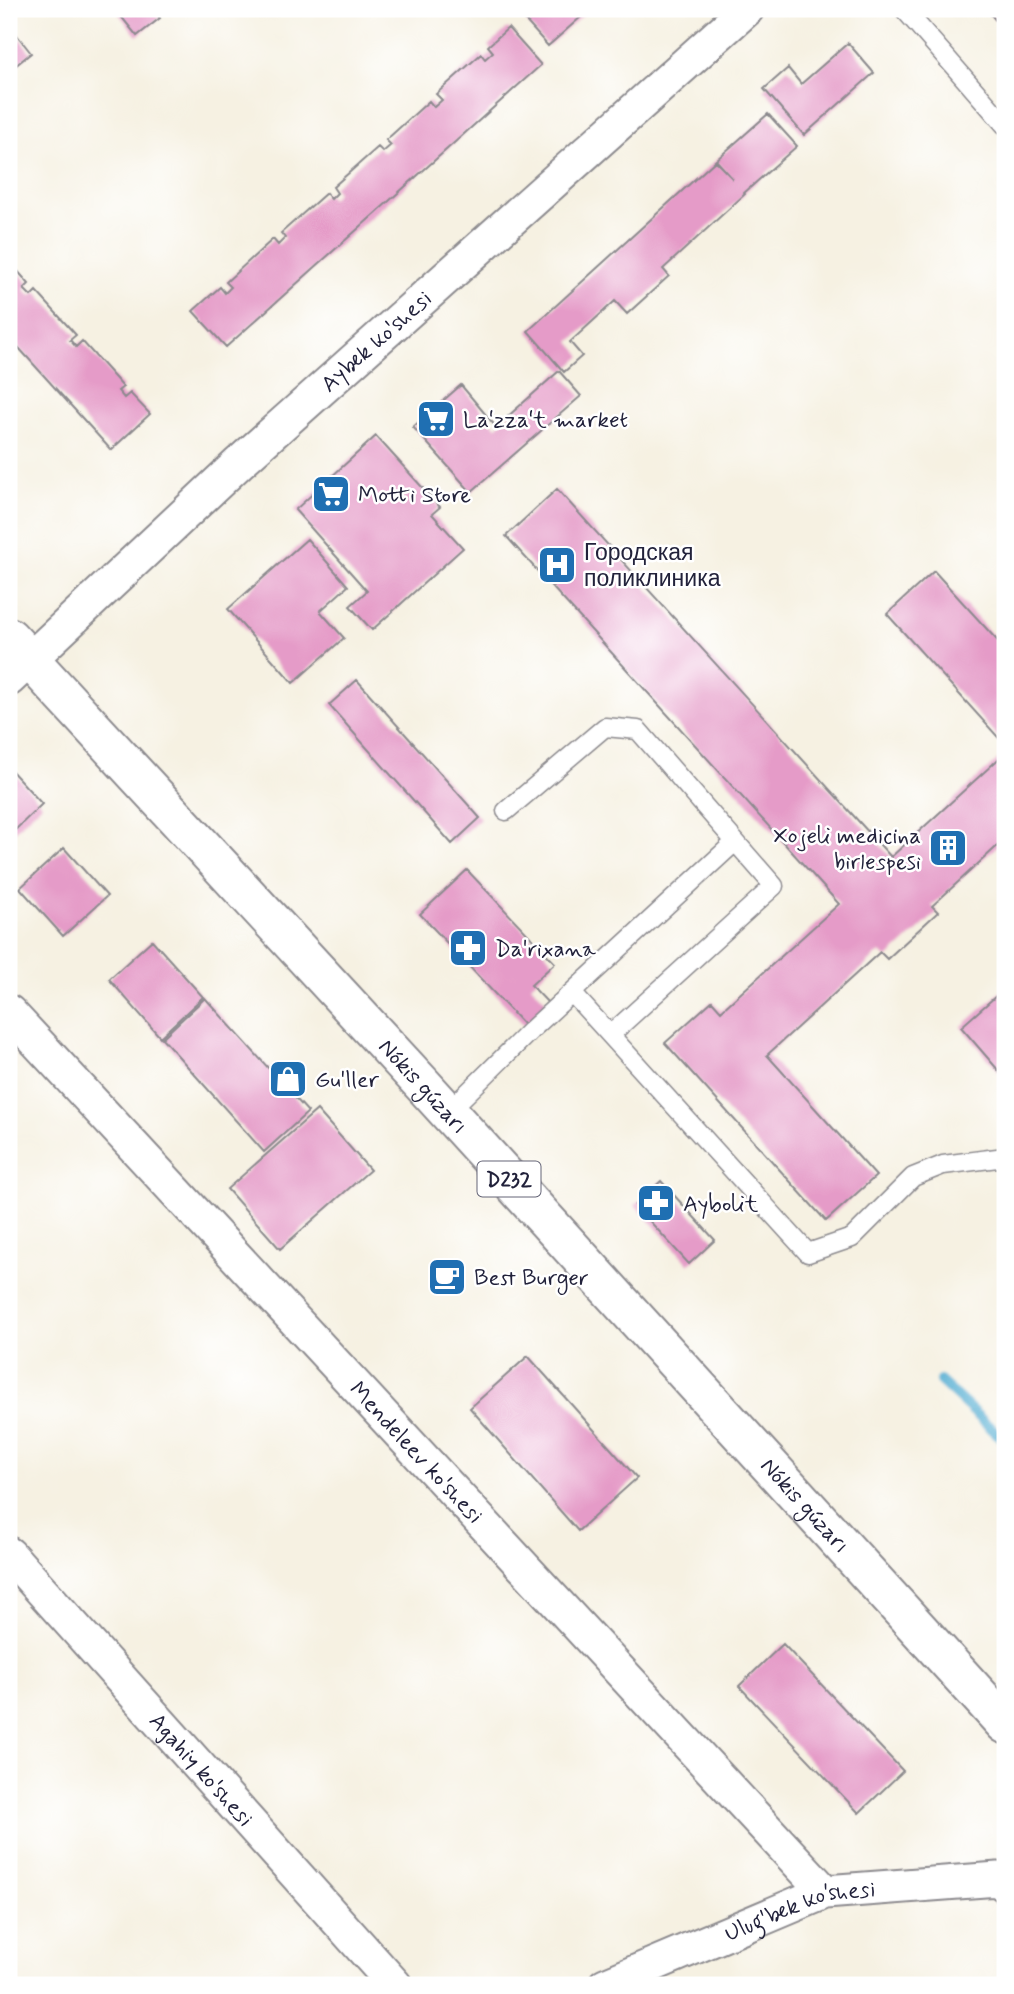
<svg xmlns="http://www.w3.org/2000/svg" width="1014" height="1994" font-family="Mynerve,sans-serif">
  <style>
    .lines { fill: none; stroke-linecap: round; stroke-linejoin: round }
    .stream { stroke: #55aed2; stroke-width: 10 }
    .building { fill: #e59bc8 }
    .service-casing { stroke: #8c8a8e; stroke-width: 21 }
    .minor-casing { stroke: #8c8a8e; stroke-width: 37 }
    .primary-casing { stroke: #8c8a8e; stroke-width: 42 }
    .service { stroke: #fff; stroke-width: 18 }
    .minor { stroke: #fff; stroke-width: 33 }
    .primary { stroke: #fff; stroke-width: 38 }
    .labels { text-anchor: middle; stroke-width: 5; stroke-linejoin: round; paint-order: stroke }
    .shield { fill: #fff; stroke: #646476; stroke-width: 2 }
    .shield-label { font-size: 21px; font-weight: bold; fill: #22223b }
    .street-label { font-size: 23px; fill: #22223b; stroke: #fff }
    .poi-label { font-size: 23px; fill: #22223b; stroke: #fff; text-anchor: start }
  </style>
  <rect width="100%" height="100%" fill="#fff"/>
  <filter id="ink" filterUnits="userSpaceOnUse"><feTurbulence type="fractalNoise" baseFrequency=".0143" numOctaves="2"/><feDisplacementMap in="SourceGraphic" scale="14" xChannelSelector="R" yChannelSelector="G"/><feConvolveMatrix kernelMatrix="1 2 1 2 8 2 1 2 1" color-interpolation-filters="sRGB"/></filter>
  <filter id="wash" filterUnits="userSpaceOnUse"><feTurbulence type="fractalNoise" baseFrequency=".00686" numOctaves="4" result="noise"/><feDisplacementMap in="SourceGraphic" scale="28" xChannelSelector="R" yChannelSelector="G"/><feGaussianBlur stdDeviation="1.57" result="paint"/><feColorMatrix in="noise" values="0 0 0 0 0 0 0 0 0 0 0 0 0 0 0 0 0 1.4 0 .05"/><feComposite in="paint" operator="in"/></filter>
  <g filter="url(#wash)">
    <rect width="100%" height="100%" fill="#f6f1e2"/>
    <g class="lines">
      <!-- stream -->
      <path class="stream" d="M940,1381L1005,1441"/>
    </g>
    <g id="blocks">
      <!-- building -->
      <path class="building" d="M115,9H158L155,12L160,18L137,36Z
        M515,9H590L548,46Z
        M986,9H1005V31Z
        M508,28L541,65L226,347L193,311L220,287L225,293L231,287L226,282L273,239L278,245L285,238L281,233L326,193L331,199L337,193L333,187L378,147L383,152L391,145L386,140L429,101L434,107L442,100L436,94L481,54L485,59L493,52L488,46Z
        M13,30L31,53L9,71V34Z
        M848,43L874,73L804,135L764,89L788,68L801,84Z
        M768,114L797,146L744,193L745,194L663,269L669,276L627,314L615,301L570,342L582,356L564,372L528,331L715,161L733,179L716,160Z
        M9,261L29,284L24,289L31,296L36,291L76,335L70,340L76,347L82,341L123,387L118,391L124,398L130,393L150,414L111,450L9,337Z
        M559,371L581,396L471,492L413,427L461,385L496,427Z
        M376,436L440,507L432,514L463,548L372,630L350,606L367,591L295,510Z
        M557,489L891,857L1005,753V839L932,906L938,912L887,959L880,952L767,1055L876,1176L826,1221L665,1043L712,1001L721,1011L839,904L506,536Z
        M307,539L348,586L320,611L344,638L293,683L228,609Z
        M934,571L1005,649V745L887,614Z
        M357,680L480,818L452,844L329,705Z
        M9,768L42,804L9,836Z
        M64,848L107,896L63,936L20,888Z
        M467,870L555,963L531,985L549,1004L525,1026L420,914Z
        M152,940L203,997L160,1037L109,979Z
        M1005,988V1078L961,1027Z
        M205,998L308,1112L264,1152L162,1038Z
        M317,1110L370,1170L280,1249L227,1189Z
        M661,1181L715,1240L689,1264L635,1205Z
        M528,1356L637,1478L578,1531L470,1408Z
        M783,1644L903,1771L859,1813L739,1686Z"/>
    </g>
  </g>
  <g filter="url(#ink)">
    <use href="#blocks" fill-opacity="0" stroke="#8c8a8e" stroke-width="2"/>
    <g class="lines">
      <defs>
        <path id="service" d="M904,9L1005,125
          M506,811L605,727L638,730L774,886L610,1035
          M572,993L808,1253L852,1238L913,1177L943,1165L1005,1157
          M448,1112L530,1031L735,842"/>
        <g id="minor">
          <path id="s1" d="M9,679L239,463L747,9"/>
          <path id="s2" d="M9,1012L825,1892"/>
          <path id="s3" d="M9,1554L395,1985"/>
          <path id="s4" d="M605,1985L825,1892L998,1879L1005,1885"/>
        </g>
        <g id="primary">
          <path id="s5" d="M9,637L424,1086L1005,1724"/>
        </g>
      </defs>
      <!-- service casing -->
      <use href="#service" class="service-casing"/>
      <!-- minor casing -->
      <use href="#minor" class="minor-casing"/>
      <!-- primary casing -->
      <use href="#primary" class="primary-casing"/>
      <!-- service -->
      <use href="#service" class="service"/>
      <!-- minor -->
      <use href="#minor" class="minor"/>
      <!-- primary -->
      <use href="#primary" class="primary"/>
    </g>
  </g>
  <!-- icons -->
  <defs>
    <symbol id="supermarket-square" viewBox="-11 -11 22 22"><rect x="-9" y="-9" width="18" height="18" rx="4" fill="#1f6fb2" stroke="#fff"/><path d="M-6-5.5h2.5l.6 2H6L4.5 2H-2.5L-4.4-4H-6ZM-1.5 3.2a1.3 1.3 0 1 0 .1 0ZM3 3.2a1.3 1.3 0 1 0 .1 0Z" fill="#fff"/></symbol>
    <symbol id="hospital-square" viewBox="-11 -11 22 22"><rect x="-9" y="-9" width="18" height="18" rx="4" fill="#1f6fb2" stroke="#fff"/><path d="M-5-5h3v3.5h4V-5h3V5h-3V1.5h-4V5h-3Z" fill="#fff"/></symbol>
    <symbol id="building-square" viewBox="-11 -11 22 22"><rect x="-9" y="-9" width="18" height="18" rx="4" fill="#1f6fb2" stroke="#fff"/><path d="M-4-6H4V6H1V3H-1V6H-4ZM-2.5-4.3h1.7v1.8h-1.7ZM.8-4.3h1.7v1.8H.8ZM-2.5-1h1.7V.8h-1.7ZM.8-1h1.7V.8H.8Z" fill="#fff"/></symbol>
    <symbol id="pharmacy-square" viewBox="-11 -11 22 22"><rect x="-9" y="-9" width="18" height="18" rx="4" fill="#1f6fb2" stroke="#fff"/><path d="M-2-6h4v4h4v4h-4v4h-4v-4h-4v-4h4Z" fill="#fff"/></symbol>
    <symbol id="shop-square" viewBox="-11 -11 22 22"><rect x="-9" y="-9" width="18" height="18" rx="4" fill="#1f6fb2" stroke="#fff"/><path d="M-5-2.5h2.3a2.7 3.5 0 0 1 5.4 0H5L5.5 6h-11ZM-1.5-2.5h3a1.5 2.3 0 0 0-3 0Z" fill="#fff"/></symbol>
    <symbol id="cafe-square" viewBox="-11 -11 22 22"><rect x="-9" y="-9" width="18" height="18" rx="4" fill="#1f6fb2" stroke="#fff"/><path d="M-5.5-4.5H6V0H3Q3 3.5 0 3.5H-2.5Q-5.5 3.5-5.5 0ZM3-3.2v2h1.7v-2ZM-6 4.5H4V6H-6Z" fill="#fff"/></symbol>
  </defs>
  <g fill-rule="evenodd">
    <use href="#supermarket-square" x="414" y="397" width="44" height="44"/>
    <use href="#supermarket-square" x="309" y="472" width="44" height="44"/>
    <use href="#hospital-square" x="535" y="543" width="44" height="44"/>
    <use href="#building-square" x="926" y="826" width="44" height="44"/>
    <use href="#pharmacy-square" x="446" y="926" width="44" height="44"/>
    <use href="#shop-square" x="266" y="1057" width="44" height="44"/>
    <use href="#pharmacy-square" x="634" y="1181" width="44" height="44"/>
    <use href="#cafe-square" x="425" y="1255" width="44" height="44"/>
  </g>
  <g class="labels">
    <!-- shield labels -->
    <rect class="shield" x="477.5" y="1161.5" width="63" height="35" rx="5"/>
    <g class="shield-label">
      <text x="509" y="1186">D232</text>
    </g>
    <!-- street labels -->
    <g class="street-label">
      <text dy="8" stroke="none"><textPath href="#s1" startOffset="499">Aybek ko'shesi</textPath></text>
      <text dy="8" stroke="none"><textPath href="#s5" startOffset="611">Nókis gúzarı</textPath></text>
      <text dy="8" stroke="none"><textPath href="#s2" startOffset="600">Mendeleev ko'shesi</textPath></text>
      <text dy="8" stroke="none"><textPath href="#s5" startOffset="1178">Nókis gúzarı</textPath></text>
      <text dy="8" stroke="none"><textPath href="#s3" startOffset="289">Agahiy ko'shesi</textPath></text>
      <text dy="8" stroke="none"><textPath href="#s4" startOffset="210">Ulug'bek ko'shesi</textPath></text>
    </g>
    <!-- poi labels -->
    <g class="poi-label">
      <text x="463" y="427">Laʻzzaʻt market</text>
      <text x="358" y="502">Motti Store</text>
      <text x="584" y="560">Городская<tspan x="584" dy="26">поликлиника</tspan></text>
      <text x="921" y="843" text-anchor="end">Xojeli medicina<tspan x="921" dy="26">birlespesi</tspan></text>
      <text x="495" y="956">Da'rixana</text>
      <text x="315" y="1087">Gu'ller</text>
      <text x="683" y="1211">Aybolit</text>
      <text x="474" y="1285">Best Burger</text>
    </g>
  </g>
  <!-- margin -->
  <rect width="1014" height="1994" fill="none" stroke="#fff" stroke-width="35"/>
</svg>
